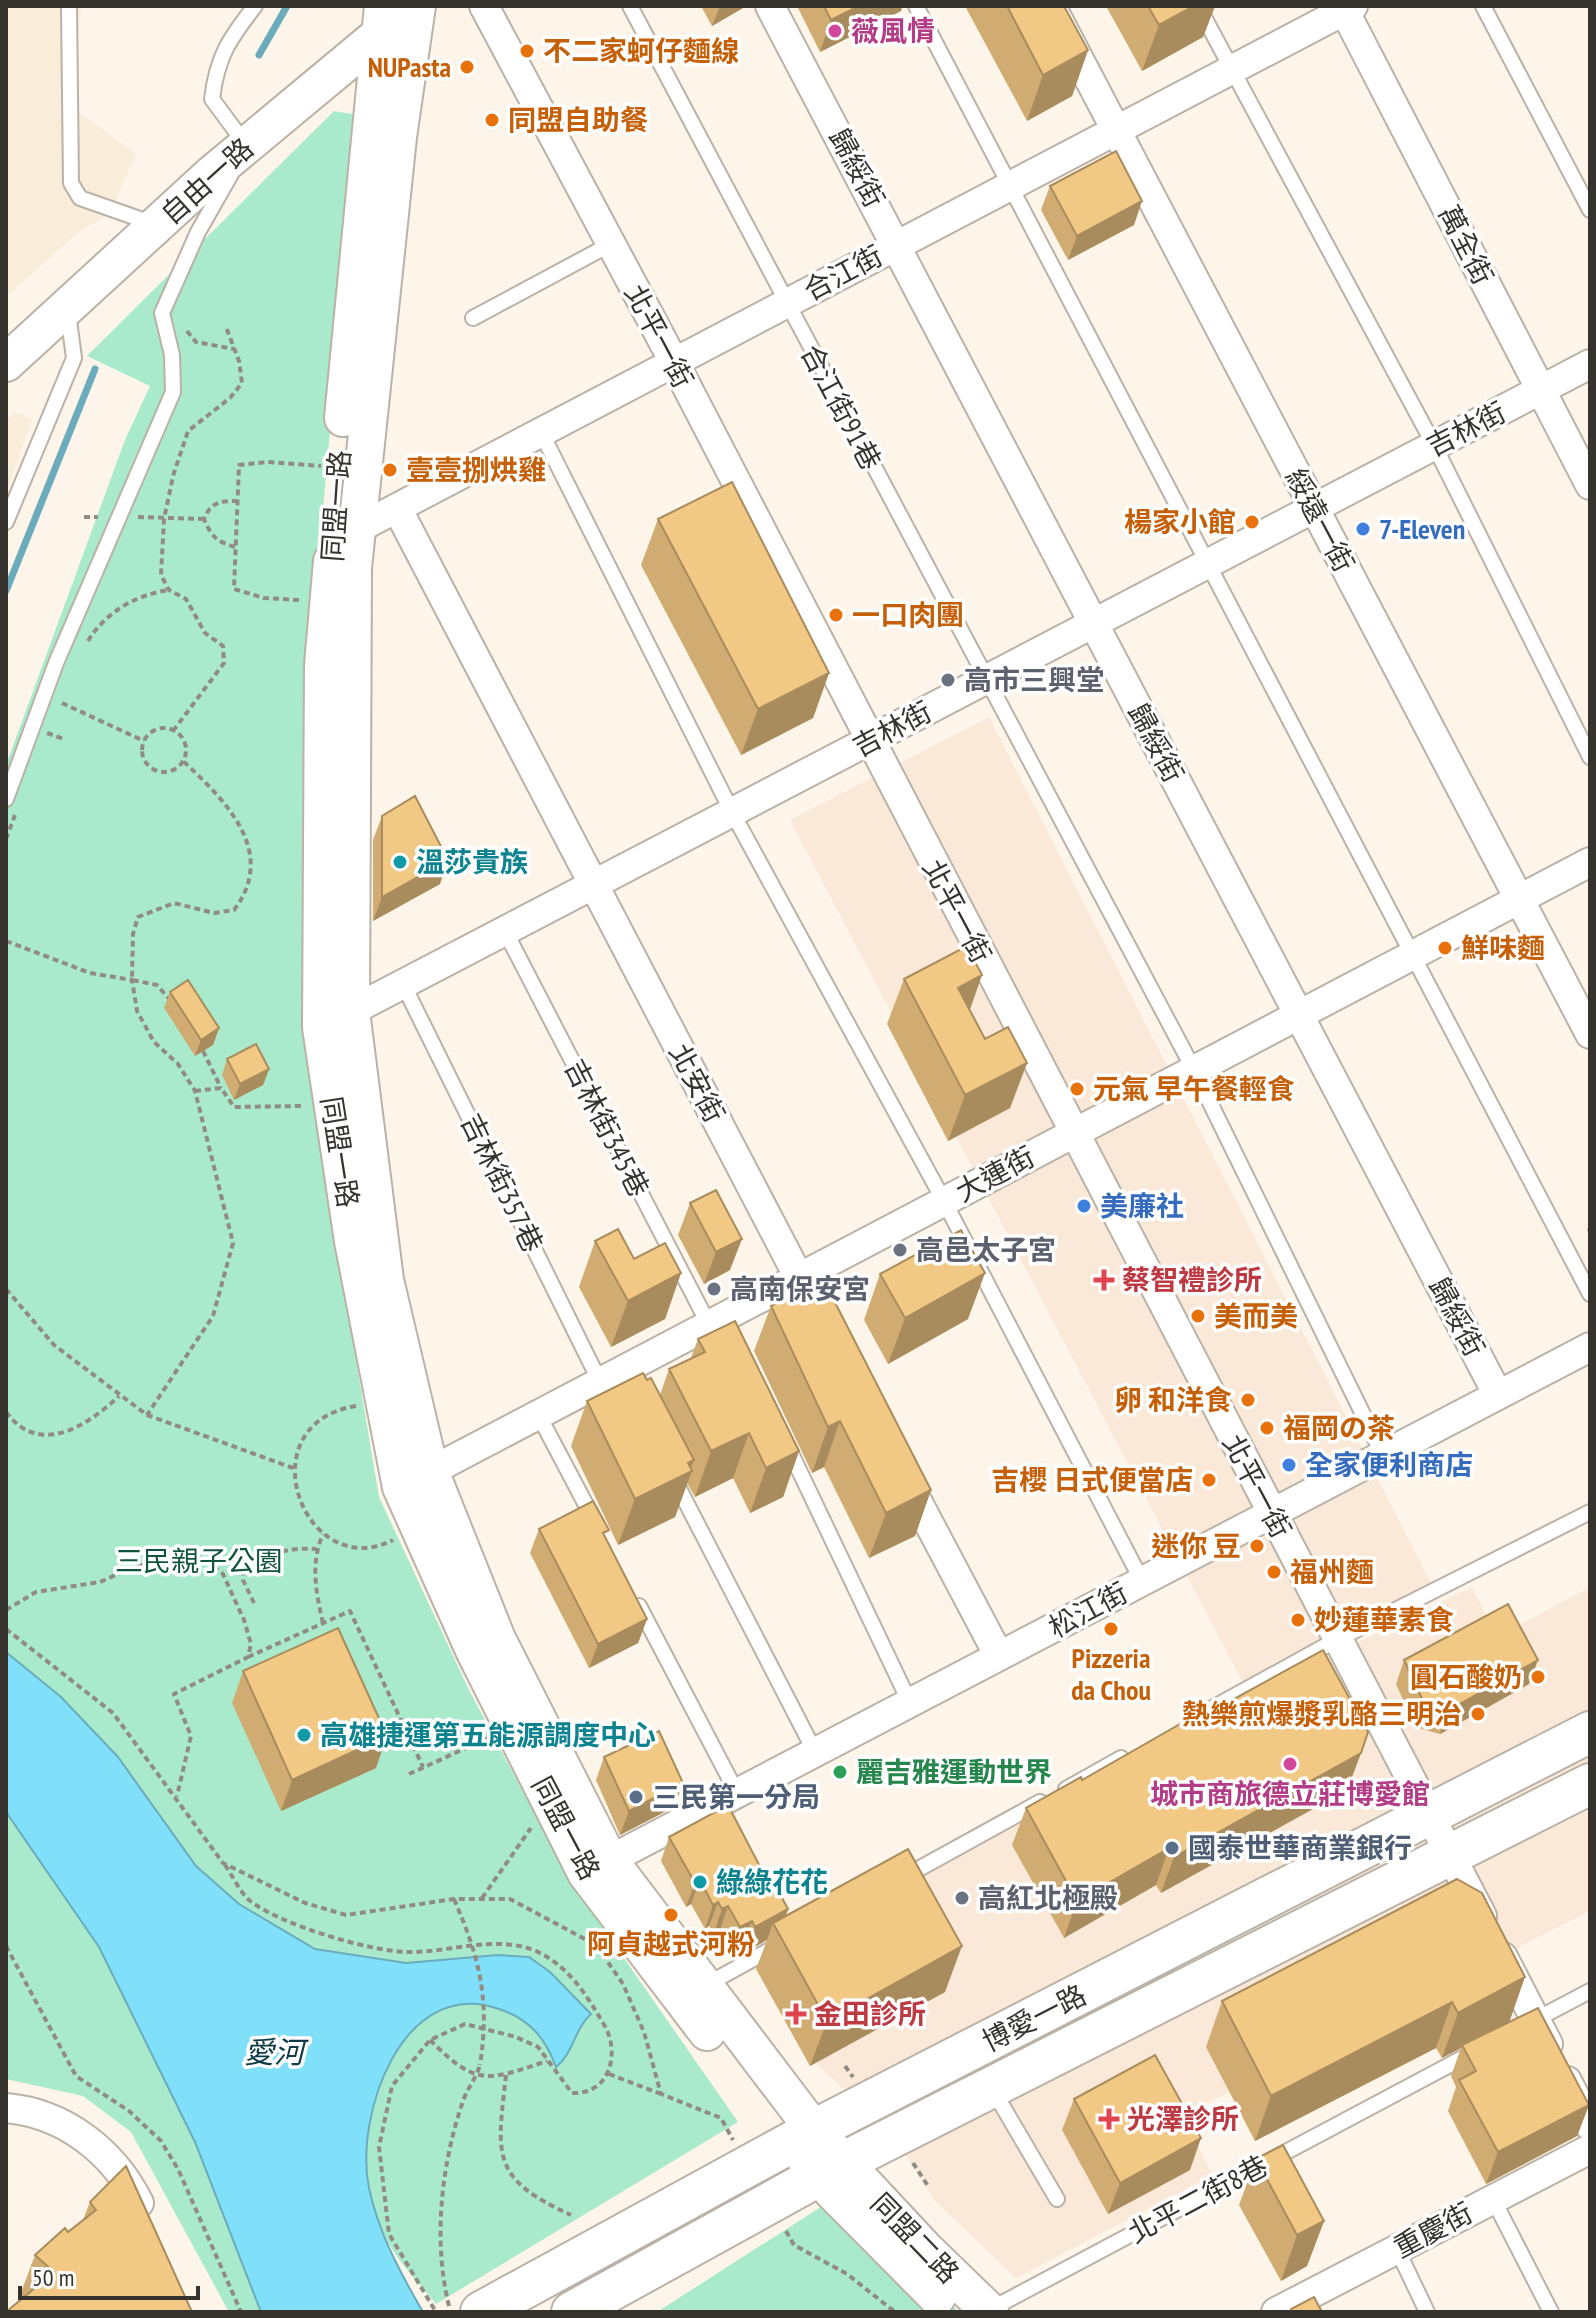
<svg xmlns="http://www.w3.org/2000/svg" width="1596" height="2318" font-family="'PT Sans Narrow','Noto Sans TC','Noto Sans JP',sans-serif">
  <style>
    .commercial { fill: #fae9d8 }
    .built { fill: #f9ecd9 }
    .green { fill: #a9eacc }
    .water { fill: #80dff9; stroke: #6aabbc; stroke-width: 2 }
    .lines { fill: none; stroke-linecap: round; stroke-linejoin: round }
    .stream { stroke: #6aabbc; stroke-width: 7 }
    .service-casing { stroke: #bab2a7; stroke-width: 18 }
    .minor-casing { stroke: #bab2a7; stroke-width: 32 }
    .tertiary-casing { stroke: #bab2a7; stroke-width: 40 }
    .secondary-casing { stroke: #bab2a7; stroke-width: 44 }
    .path { stroke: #918c83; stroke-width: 4; stroke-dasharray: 6 4; stroke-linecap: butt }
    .service { stroke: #fff; stroke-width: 14 }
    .minor { stroke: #fff; stroke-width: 28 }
    .tertiary { stroke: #fff; stroke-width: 36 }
    .secondary { stroke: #fff; stroke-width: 40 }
    .path-bridge { stroke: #918c83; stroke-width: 4; stroke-dasharray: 6 4; stroke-linecap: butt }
    .wall { fill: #d0ac72 }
    .shaded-wall { fill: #a98c5d }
    .building { fill: #f2c885; stroke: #a98c5d; stroke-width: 2 }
    .hotel-dot { fill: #d1479c; stroke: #fff; stroke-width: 3 }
    .food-dot { fill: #e8710a; stroke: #fff; stroke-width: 3 }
    .shop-dot { fill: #3f7fe0; stroke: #fff; stroke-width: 3 }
    .worship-dot { fill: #6b7280; stroke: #fff; stroke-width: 3 }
    .culture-dot { fill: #0f9aa8; stroke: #fff; stroke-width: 3 }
    .health-dot { fill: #e0444e; stroke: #fff; stroke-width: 3 }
    .leisure-dot { fill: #2e9e5b; stroke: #fff; stroke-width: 3 }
    .service-dot { fill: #5c6f8a; stroke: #fff; stroke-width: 3 }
    .labels { text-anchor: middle; stroke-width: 7; stroke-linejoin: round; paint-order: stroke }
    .hotel-label { font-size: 28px; font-weight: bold; fill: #b23c85; stroke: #fff; text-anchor: start }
    .food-label { font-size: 28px; font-weight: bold; fill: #c56008; stroke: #fff; text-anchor: start }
    .street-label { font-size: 28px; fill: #36332e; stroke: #fff }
    .shop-label { font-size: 28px; font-weight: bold; fill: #366cbe; stroke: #fff; text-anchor: start }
    .worship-label { font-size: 28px; font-weight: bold; fill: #5b616d; stroke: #fff; text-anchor: start }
    .culture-label { font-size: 28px; font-weight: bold; fill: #0d838f; stroke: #fff; text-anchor: start }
    .health-label { font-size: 28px; font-weight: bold; fill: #be3a42; stroke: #fff; text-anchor: start }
    .park-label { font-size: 28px; fill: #10543c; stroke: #fff }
    .leisure-label { font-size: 28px; font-weight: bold; fill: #27864d; stroke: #fff; text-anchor: start }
    .service-label { font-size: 28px; font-weight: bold; fill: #4e5e75; stroke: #fff; text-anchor: start }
    .water-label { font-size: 30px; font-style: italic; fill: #0e3b46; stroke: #fff }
  </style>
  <rect width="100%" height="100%" fill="#fdf5e9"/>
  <!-- commercial -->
  <path class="commercial" d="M989,717L1432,1585L1242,1681L790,820Z
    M1472,1587L1497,1637L1590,1587V1911L1182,2116L1213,2175L1016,2278L933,2199L894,2136L820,2067L762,1960L1323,1659Z"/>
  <!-- built -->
  <path class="built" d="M6,6H83L76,28L70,106L136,154L110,213L76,234L6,297Z
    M15,412L32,419L6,493V421Z"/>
  <!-- green -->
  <path class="green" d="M334,111L358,115L321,532L304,1048L379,1497L469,1690L571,1882L738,2122L436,2304C419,2283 397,2261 385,2236C370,2206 364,2166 367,2134C374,2070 423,1982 498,2008C529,2019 545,2036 556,2067C570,2049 575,2029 591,2015L498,1955L406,1963L315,1949L239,1904L196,1866L118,1757L61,1697L6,1652V765L125,440L150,386L87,356Z
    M6,1812L99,1947L195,2142L261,2312H229L131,2132L83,2096L6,2079Z
    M830,2201L959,2312H657Z"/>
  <!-- water -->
  <path class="water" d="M6,1652L61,1697L118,1757L196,1866L239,1904L315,1949L406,1963L498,1955L529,1957L550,1972L591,2014C574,2029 574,2053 556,2067C545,2037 529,2019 499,2009C403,1975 354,2115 369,2188C378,2232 401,2274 423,2312H261L195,2142L99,1947L6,1812Z"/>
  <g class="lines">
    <!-- stream -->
    <path class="stream" d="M259,55L287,6
      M6,591L95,369"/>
    <defs>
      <path id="service" d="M69,6L71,183L80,198L154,224
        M630,6L1194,1070L1383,1455
        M916,6L1590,1294
        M1198,6L1434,445L1590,757
        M1483,6L1590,210
        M246,145L212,99C217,57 229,39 255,6
        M473,318L609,245
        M541,432L732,812L944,1201L1142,1581
        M6,522L74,358L68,313
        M6,799L56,663L173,392L172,355L162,313L198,232L231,174
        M505,931L709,1325
        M403,984L600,1382
        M538,1414L594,1520
        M788,1447L910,1703
        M674,1479L815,1752
        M639,1606L737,1793
        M1209,1710L1338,1639L1590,1512
        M1066,1789L1121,1758
        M904,1877L1040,1802
        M704,1986L777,1946
        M1533,2021L1590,1991
        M993,2090L1057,2199
        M1493,2199L1551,2312
        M1397,2249L1427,2312
        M989,2310L1472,2053"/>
      <path id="minor" d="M484,6L674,362L1482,1916
        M770,6L1498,1395
        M1051,6L1590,1034
        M1342,6L1590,485
        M397,508L808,1295
        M334,541L1353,6
        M336,1019L1590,364
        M906,1480L999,1656
        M412,1481L1590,862
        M594,1868L1590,1347
        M1503,1957L1548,2044
        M1567,2081L1590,2126
        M6,2108C64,2113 113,2151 139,2203
        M1276,2312L1590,2149"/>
      <path id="tertiary" d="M417,6L398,137L353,568L351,1011L385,1280L430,1471L497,1639L609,1860L814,2130L924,2248L990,2312
        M6,363L212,174L390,26
        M343,418L383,6
        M332,561L323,665L321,1027L353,1241L401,1487L474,1650L586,1873L707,2032
        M802,2154L831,2190L937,2297"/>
      <path id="secondary" d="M481,2312L814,2130L1590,1732
        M572,2312L842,2163L1590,1784"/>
    </defs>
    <!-- service casing -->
    <use href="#service" class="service-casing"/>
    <!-- minor casing -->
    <use href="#minor" class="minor-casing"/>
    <!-- tertiary casing -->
    <use href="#tertiary" class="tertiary-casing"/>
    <!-- secondary casing -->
    <use href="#secondary" class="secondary-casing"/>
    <!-- path -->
    <path class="path" d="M187,331L196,342L234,349
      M84,517H98
      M138,517L204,519
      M235,547C217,542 211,536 204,519C211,502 220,501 237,501
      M299,600L264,598L234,589L239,465L267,462L321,466
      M88,641C106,612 135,595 169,590
      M62,703L144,741
      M142 750a22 22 0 1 1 44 0a22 22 0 1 1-44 0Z
      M173,731L224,663L223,646L205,633L186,599L169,590L161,575L164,519L173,476L188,431L230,398L242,383L239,361L226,327
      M47,733L64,739
      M6,839L15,815
      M6,941L90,973L132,980L137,1011L154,1042L178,1064L195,1091L233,1243L213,1316L147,1415
      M171,1001L157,985L132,980L133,934L138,917L174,903L214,913L234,910C278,852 226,801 183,761
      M203,1051L221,1088
      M195,1091L221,1088L234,1107L303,1106
      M6,1289L54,1345L147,1415L293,1468
      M356,1406C244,1424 304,1585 393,1540
      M6,1412C40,1458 88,1425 119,1396
      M254,1603L243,1580V1568C269,1554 287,1547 316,1549
      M6,1610L36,1592L100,1582L136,1566L203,1558L223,1574L244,1620L251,1644L248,1657L174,1694L191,1736L177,1796
      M323,1623C316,1593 310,1563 323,1534
      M6,1629L113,1713L223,1863L305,1903L346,1915L454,1899H510L596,1945L623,1984L644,2032L661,2094L721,2118L733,2140
      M248,1657L350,1611L423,1767
      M409,1774L488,1738
      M225,1865C232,1875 240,1892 249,1900C278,1924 373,1953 411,1952C450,1952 500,1934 538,1952C569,1967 586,1994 603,2023C621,2051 611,2095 572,2093L538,2047L516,2037L465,2024L430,2040L392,2086L379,2147L389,2234L436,2312
      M482,1898L531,1828
      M6,1946L76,2076L129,2111L161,2141L178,2169L241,2312
      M430,2040C477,2087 487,2081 547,2061
      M845,2066L853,2077
      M609,2074L661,2094
      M506,2075C497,2156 490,2178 571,2215
      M913,2163L928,2186
      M786,2231L794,2245L847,2274L895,2312
      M449,2306C433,2242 441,2166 462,2104C466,2090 476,2079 480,2065"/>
    <!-- service -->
    <use href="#service" class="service"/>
    <!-- minor -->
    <use href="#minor" class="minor"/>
    <!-- tertiary -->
    <use href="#tertiary" class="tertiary"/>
    <!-- secondary -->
    <use href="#secondary" class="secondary"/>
    <!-- path-bridge -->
    <path class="path-bridge" d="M454,1899C480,1959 490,2000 480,2065"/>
  </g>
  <!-- wall -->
  <path class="wall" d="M701,6H744L743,8L712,26Z
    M797,6H902L901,11L820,52Z
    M965,6H1064L1088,50L1072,96L1027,121Z
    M1106,6H1215L1203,37L1142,71Z
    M1050,186L1134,225L1068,260L1041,210Z
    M658,519L829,673L813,718L741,755L641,565Z
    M382,816L440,884L373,921V840Z
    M904,979L970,1010L985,1039L1027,1063L1010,1108L948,1141L887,1024Z
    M170,992L219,1028L213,1045L195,1056L164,1008Z
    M227,1059L269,1069L263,1085L234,1100L222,1075Z
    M690,1203L730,1270L704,1284L678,1235Z
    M1590,1221V1236L1587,1230Z
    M595,1241L634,1259L681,1273L665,1319L611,1347L579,1287Z
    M880,1274L968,1319L888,1364L864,1320Z
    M771,1306L931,1490L915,1536L869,1558L824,1467L812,1473L754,1351Z
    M698,1339L799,1451L783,1497L750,1513L733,1478L695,1497L687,1483L675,1517L618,1545L571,1446L587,1401L647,1380L660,1395L669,1369L691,1358Z
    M539,1529L606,1538L647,1619L638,1643L589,1668L530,1553Z
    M1404,1660L1529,1684L1440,1734L1415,1727L1396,1684Z
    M243,1671L376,1768L281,1811L232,1703Z
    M1225,1704L1361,1753L1347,1790L1161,1893L1156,1885L1064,1938L1012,1845L1026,1808L1082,1780Z
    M604,1757L683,1783L674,1807L620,1835L596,1780Z
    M669,1837L768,1882L788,1909L786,1916L945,1992L810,2066L756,1969L767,1940L747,1951L743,1944L731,1951L720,1930L714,1933L709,1926L705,1929L691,1904L686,1907L661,1861Z
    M1457,1879L1509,2022L1589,2105L1577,2136L1486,2184L1448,2111L1456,2087L1451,2076L1461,2048L1442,2058L1436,2048L1255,2141L1206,2047L1222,2001Z
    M1074,2099L1190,2170L1108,2214L1062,2130Z
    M1256,2159L1324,2221L1307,2266L1281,2281L1239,2205Z
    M90,2202L192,2312L21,2299L19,2298L35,2255L83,2220Z"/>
  <!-- shaded-wall -->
  <path class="shaded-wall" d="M720,6H744L743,8L712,26Z
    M859,6H902L901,11L820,52L831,20Z
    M1194,6H1215L1203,37L1142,71L1159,25Z
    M1088,50L1072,96L1027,121L1043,75Z
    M1142,201L1134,225L1068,260L1077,236Z
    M829,673L813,718L741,755L758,709Z
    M448,860L440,884L373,921L382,897Z
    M982,975L966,1021L958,988Z
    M219,1028L213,1045L195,1056L201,1040Z
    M1027,1063L1010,1108L948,1141L965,1095Z
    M269,1069L263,1085L234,1100L240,1084Z
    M742,1239L730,1270L704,1284L716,1252Z
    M681,1273L665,1319L611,1347L628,1301Z
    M985,1273L968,1319L888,1364L905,1318Z
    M840,1421L824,1467L812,1473L828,1427Z
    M749,1433L733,1478L695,1497L711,1451Z
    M799,1451L783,1497L750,1513L766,1468Z
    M694,1460L689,1472L692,1471L675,1517L618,1545L635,1499Z
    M931,1490L915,1536L869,1558L886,1513Z
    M647,1619L638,1643L589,1668L598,1644Z
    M1538,1660L1529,1684L1440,1734L1449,1710Z
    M387,1736L376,1768L281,1811L292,1780Z
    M1361,1753L1347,1790L1161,1893L1174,1857Z
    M683,1783L674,1807L620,1835L629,1811Z
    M1169,1848L1156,1885L1064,1938L1077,1901Z
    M700,1880L691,1904L686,1907L695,1883Z
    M718,1902L709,1926L705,1929L713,1905Z
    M728,1906L720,1930L714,1933L722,1909Z
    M788,1909L779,1933L773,1923L767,1940L747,1951L755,1927Z
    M752,1921L743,1944L731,1951L740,1927Z
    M962,1946L945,1992L810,2066L827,2021Z
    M1525,1977L1509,2023L1462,2045L1461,2048L1442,2058L1458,2013Z
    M1452,2002L1436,2048L1255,2141L1271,2096Z
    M1589,2105L1577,2136L1486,2184L1498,2152Z
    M1201,2138L1190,2170L1108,2214L1120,2183Z
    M1324,2221L1307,2266L1281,2281L1297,2235Z"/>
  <!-- building -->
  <path class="building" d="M824,6H859L831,20Z
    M1007,6H1064L1088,50L1043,75Z
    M1148,6H1194L1159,25Z
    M1116,151L1142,201L1077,236L1050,186Z
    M732,482L829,673L758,709L658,519Z
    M415,796L448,860L382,897V816Z
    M967,946L982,975L958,988L985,1039L1008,1027L1027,1063L965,1095L904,979Z
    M188,980L219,1028L201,1040L170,992Z
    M256,1044L269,1069L240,1084L227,1059Z
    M716,1190L742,1239L716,1252L690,1203Z
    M618,1229L634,1259L665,1243L681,1273L628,1301L595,1241Z
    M961,1230L985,1273L905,1318L880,1274Z
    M823,1279L931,1490L886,1513L840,1421L828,1427L771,1306Z
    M735,1321L799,1451L766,1468L749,1433L711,1451L669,1369L705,1352L698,1339Z
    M643,1373L647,1380L651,1378L694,1460L688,1463L692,1471L635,1499L587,1401Z
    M593,1501L609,1530L603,1533L647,1619L598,1644L539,1529Z
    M1508,1604L1538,1660L1449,1710L1424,1703L1404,1660Z
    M338,1628L387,1736L292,1780L243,1671Z
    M1323,1650L1368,1732L1361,1753L1174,1857L1169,1848L1077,1901L1026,1808L1081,1777L1082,1780L1222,1700L1225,1704Z
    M659,1731L683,1783L629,1811L604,1757Z
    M728,1805L768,1882L772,1879L788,1909L755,1927L752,1921L740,1927L728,1906L722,1909L718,1902L713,1905L700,1880L695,1883L669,1837Z
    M908,1849L962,1946L827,2021L773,1923Z
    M1457,1879L1482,1893L1525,1977L1458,2013L1452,2002L1271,2096L1222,2001Z
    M1538,2008L1589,2105L1498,2152L1459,2080L1476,2071L1462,2045Z
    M1155,2055L1201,2138L1120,2183L1074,2099Z
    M1283,2145L1324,2221L1297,2235L1256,2159Z
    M126,2166L192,2312H6L54,2272L35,2255L65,2228L68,2232L96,2210L90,2202Z
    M1314,2297L1322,2312H1292L1291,2309Z"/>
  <!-- markers -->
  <g class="hotel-dot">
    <circle cx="835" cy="31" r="8"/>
    <circle cx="1290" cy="1764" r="8"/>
  </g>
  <g class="food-dot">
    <circle cx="527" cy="51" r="8"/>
    <circle cx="467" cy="67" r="8"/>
    <circle cx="492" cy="120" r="8"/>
    <circle cx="390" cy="470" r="8"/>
    <circle cx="1252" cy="522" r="8"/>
    <circle cx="836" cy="615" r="8"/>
    <circle cx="1445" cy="948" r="8"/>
    <circle cx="1077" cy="1089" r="8"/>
    <circle cx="1198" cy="1316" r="8"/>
    <circle cx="1248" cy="1400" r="8"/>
    <circle cx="1267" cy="1428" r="8"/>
    <circle cx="1209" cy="1480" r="8"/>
    <circle cx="1257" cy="1546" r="8"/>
    <circle cx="1274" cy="1572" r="8"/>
    <circle cx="1298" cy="1620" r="8"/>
    <circle cx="1111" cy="1629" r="8"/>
    <circle cx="1538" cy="1677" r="8"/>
    <circle cx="1478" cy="1714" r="8"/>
    <circle cx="671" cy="1915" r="8"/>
  </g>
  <g class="shop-dot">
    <circle cx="1363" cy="529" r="8"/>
    <circle cx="1084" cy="1206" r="8"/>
    <circle cx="1289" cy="1465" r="8"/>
  </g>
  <g class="worship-dot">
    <circle cx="948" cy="680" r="8"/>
    <circle cx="900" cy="1250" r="8"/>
    <circle cx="714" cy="1289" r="8"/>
    <circle cx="962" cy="1898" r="8"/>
  </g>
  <g class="culture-dot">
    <circle cx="400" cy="862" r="8"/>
    <circle cx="304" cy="1735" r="8"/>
    <circle cx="700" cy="1882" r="8"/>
  </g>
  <g class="health-dot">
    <path d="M1100 1268h8v8h8v8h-8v8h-8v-8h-8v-8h8z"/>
    <path d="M792 2002h8v8h8v8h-8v8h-8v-8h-8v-8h8z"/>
    <path d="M1105 2107h8v8h8v8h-8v8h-8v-8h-8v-8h8z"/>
  </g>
  <circle class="leisure-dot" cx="840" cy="1772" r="8"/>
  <g class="service-dot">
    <circle cx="636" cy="1797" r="8"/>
    <circle cx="1172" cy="1848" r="8"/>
  </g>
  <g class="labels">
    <!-- hotel labels -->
    <g class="hotel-label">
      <text x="851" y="41">薇風情</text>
      <text x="1290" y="1804" text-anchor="middle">城市商旅德立莊博愛館</text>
    </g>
    <!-- food labels -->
    <g class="food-label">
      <text x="543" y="61">不二家蚵仔麵線</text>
      <text x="451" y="77" text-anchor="end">NUPasta</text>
      <text x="508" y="130">同盟自助餐</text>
      <text x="406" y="480">壹壹捌烘雞</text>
      <text x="1236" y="532" text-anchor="end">楊家小館</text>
      <text x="852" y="625">一口肉團</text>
      <text x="1461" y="958">鮮味麵</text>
      <text x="1093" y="1099">元氣 早午餐輕食</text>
      <text x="1214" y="1326">美而美</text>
      <text x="1232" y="1410" text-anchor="end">卵 和洋食</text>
      <text x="1283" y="1438">福岡の茶</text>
      <text x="1193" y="1490" text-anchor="end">吉櫻 日式便當店</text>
      <text x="1241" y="1556" text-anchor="end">迷你 豆</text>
      <text x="1290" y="1582">福州麵</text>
      <text x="1314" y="1630">妙蓮華素食</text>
      <text x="1111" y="1668" text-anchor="middle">Pizzeria<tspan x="1111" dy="32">da Chou</tspan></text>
      <text x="1522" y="1687" text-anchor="end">圓石酸奶</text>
      <text x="1462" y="1724" text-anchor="end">熱樂煎爆漿乳酪三明治</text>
      <text x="671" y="1954" text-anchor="middle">阿貞越式河粉</text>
    </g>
    <!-- street labels -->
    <g class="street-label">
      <text transform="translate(857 168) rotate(62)" y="10">歸綏街</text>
      <text transform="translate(207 181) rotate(-42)" y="10">自由一路</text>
      <text transform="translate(1466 245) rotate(63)" y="10">萬全街</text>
      <text transform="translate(843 273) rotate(-28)" y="10">合江街</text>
      <text transform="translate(659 336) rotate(62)" y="10">北平一街</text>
      <text transform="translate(841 407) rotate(62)" y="10">合江街91巷</text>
      <text transform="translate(1466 429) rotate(-27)" y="10">吉林街</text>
      <text transform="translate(336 506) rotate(-86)" y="10">同盟一路</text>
      <text transform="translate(1320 520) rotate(62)" y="10">綏遠一街</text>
      <text transform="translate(892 729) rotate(-28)" y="10">吉林街</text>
      <text transform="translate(1156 743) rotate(62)" y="10">歸綏街</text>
      <text transform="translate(957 911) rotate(62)" y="10">北平一街</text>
      <text transform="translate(697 1083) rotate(62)" y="10">北安街</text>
      <text transform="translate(607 1128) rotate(63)" y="10">吉林街345巷</text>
      <text transform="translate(340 1152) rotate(81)" y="10">同盟一路</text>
      <text transform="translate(995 1174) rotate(-28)" y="10">大連街</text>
      <text transform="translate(502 1183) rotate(64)" y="10">吉林街357巷</text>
      <text transform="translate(1457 1317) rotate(62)" y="10">歸綏街</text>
      <text transform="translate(1257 1486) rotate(62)" y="10">北平一街</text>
      <text transform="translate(1088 1610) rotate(-28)" y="10">松江街</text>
      <text transform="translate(566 1828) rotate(62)" y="10">同盟一路</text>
      <text transform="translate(1034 2018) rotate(-27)" y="10">博愛一路</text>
      <text transform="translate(1198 2199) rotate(-28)" y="10">北平二街8巷</text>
      <text transform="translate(1433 2230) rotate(-28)" y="10">重慶街</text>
      <text transform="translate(915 2238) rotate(46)" y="10">同盟二路</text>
    </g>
    <!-- shop labels -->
    <g class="shop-label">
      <text x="1379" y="539">7-Eleven</text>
      <text x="1100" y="1216">美廉社</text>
      <text x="1305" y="1475">全家便利商店</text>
    </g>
    <!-- worship labels -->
    <g class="worship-label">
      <text x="964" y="690">高市三興堂</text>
      <text x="916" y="1260">高邑太子宮</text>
      <text x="730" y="1299">高南保安宮</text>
      <text x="978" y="1908">高紅北極殿</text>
    </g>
    <!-- culture labels -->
    <g class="culture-label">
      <text x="416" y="872">溫莎貴族</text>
      <text x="320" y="1745">高雄捷運第五能源調度中心</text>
      <text x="716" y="1892">綠綠花花</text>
    </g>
    <!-- health labels -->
    <g class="health-label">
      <text x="1122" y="1290">蔡智禮診所</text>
      <text x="814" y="2024">金田診所</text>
      <text x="1127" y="2129">光澤診所</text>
    </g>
    <!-- park labels -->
    <g class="park-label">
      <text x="199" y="1571">三民親子公園</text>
    </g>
    <!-- leisure labels -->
    <g class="leisure-label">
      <text x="856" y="1782">麗吉雅運動世界</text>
    </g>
    <!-- service labels -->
    <g class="service-label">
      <text x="652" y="1807">三民第一分局</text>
      <text x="1188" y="1858">國泰世華商業銀行</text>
    </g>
    <!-- water labels -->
    <g class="water-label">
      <text x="274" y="2063">愛河</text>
    </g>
  </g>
  <!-- border -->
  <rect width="1596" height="2318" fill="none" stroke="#36332e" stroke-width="16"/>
  <!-- scale -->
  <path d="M20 2286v12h178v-12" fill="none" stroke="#36332e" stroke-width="4"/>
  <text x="32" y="2286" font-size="24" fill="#36332e" stroke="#ffffff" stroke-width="6" paint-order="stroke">50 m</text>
</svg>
